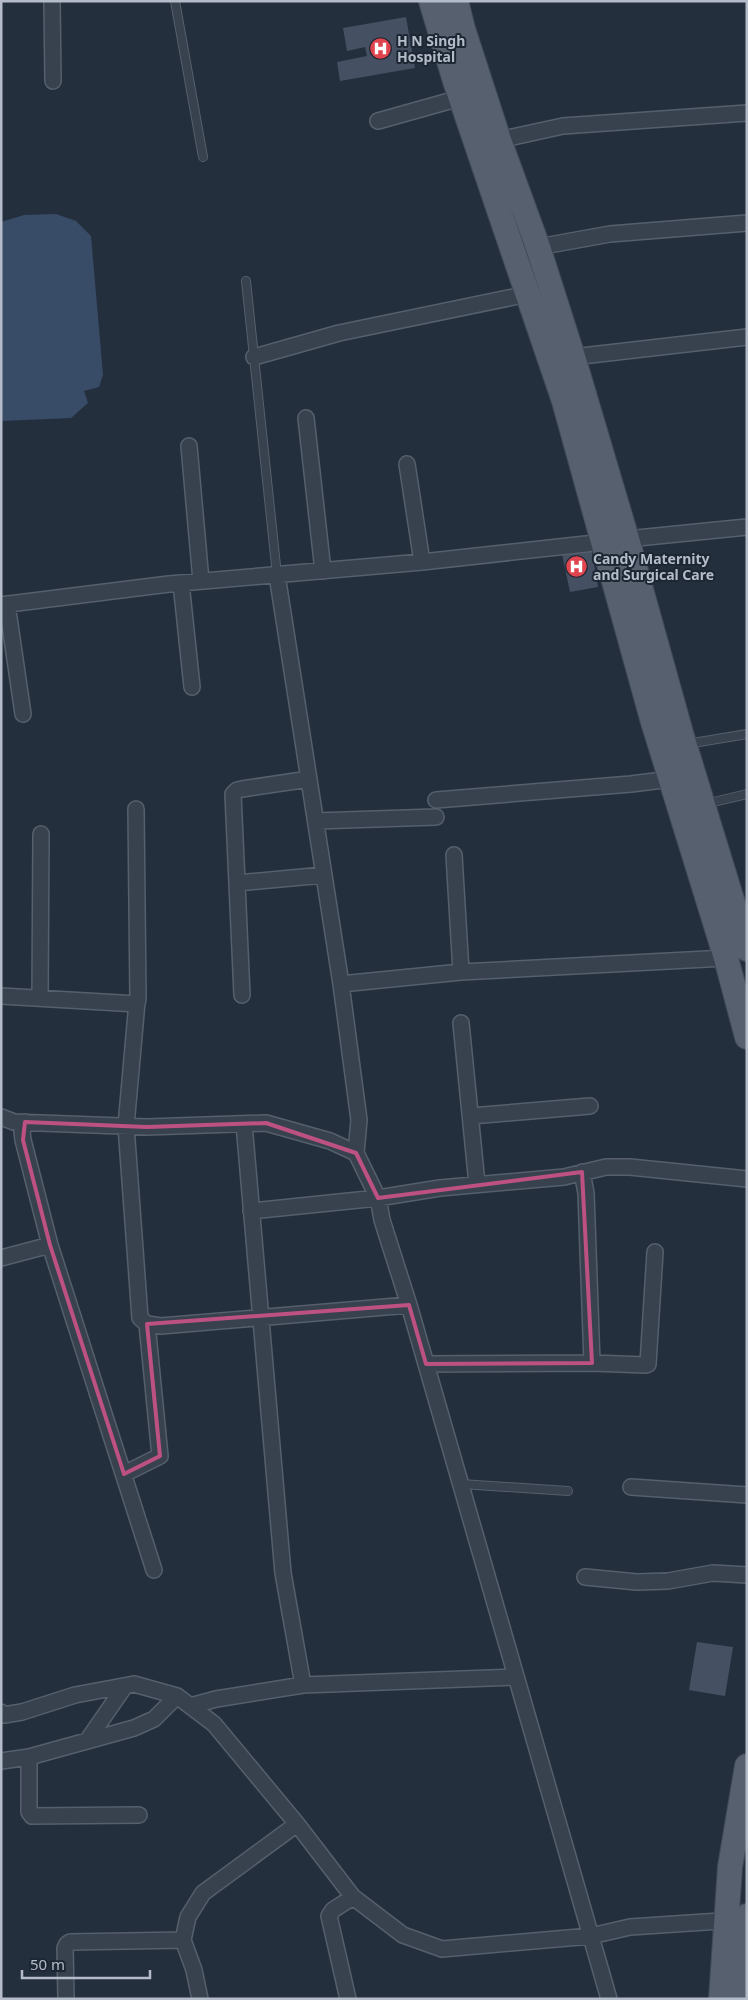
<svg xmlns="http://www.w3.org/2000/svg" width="748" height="2000" font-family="'Noto Sans',sans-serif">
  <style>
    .water { fill: #394c67 }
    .building { fill: #455162 }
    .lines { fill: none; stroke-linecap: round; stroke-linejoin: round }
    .lane-casing { stroke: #565f6c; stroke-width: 10 }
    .street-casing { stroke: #565f6c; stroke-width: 18 }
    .primary-casing { stroke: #414a57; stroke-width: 26 }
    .lane { stroke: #38414e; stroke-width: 8 }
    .street { stroke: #38414e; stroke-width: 15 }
    .primary { stroke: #56606e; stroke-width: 24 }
    .marked { fill: none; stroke: #bd5182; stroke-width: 4; stroke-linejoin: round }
    .labels { text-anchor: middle; stroke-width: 4; stroke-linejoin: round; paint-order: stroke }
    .poi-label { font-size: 14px; font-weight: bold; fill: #b4bcc9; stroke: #1d2633; text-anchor: start }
  </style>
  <rect width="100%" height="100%" fill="#242f3e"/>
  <!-- water -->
  <path class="water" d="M56,214L76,221L91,236L103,375L99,387L84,391L88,403L71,418L1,421V222L24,215Z"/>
  <!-- building -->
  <path class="building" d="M406,17L415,68L340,81L337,62L367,56L365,47L347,51L343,28Z
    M591,548L598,587L570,592L562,554Z
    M697,1642L733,1647L725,1696L689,1690Z"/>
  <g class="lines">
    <defs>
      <path id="lane" d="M175,1L203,157
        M246,281L277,575
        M687,744L747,734
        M705,804L747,794
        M461,1484L568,1491"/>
      <path id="street" d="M52,1L53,81
        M378,121L460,98
        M499,140L563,126L747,113
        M538,247L610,234L747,223
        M254,357L339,333L528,294
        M573,357L747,337
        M306,418L323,571
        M189,446L201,581
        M407,464L422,562
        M627,539L747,527
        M277,575L341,984L359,1120L356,1153
        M181,583L192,687
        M7,604L23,714
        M1,605L169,584L422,562L604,542
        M436,800L631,784L671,779
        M316,821L436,817
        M454,855L461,972
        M237,883L324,875
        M341,984L461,972L726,958
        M242,995L233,794L237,790L242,789L309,779
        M1,996L137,1004L138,999L136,809
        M40,998L41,834
        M137,1002L126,1126L140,1318L147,1324L161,1326L409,1305
        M461,1023L477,1184
        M471,1116L590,1106
        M1,1117L14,1122L147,1127L266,1123L330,1141L356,1153L378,1198L382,1220L409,1305L609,1999
        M25,1122L22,1132L23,1140L50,1245L154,1570
        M244,1124L283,1573L303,1685
        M582,1172L586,1193L592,1363
        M251,1211L378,1198L440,1188L564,1177L606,1167H630L747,1179
        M1,1258L50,1245
        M426,1364L592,1363L646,1365L648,1364L655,1252
        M124,1474L160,1456L147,1324
        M631,1487L747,1495
        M585,1577L637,1582L668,1581L713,1573L747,1575
        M190,1706L216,1699L303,1685L516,1677
        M1,1712L4,1715L22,1712L75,1695L134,1684L177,1696L214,1724L297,1824L353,1897L403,1935L442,1949L591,1936L630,1927L735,1920
        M87,1741L125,1686
        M29,1757V1812L32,1816L139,1815
        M1,1761L29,1757L134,1728L154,1719L177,1696
        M66,1999L65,1948L67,1944L70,1942L183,1940
        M200,1999L194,1970L183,1940L188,1917L203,1893L297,1824
        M348,1999L329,1916L333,1910L353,1897"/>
      <path id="primary" d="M431,1L455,81L564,401L653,722L726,958L747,1037
        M456,1L463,29L499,140L538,247L573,357L627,539L681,733L747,949
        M721,1999L730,1867L747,1766
        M742,1999L747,1916"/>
    </defs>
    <!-- lane casing -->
    <use href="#lane" class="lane-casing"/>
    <!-- street casing -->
    <use href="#street" class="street-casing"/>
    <!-- primary casing -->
    <use href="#primary" class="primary-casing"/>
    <!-- lane -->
    <use href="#lane" class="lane"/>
    <!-- street -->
    <use href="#street" class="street"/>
    <!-- primary -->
    <use href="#primary" class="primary"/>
  </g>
  <!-- marked area -->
  <path class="marked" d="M25,1122L147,1127L266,1123L356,1153L378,1198L582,1172L592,1363L426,1364L409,1305L147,1324L160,1456L124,1474L50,1245L23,1140Z"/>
  <!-- icons -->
  <defs>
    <symbol id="hospital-disc" viewBox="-11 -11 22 22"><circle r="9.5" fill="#e0444e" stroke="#1d2633"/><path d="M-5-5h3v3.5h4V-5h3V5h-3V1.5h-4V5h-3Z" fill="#fff"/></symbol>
  </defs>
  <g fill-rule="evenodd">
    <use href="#hospital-disc" x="368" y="36" width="25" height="25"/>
    <use href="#hospital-disc" x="564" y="554" width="25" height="25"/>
  </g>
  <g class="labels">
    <!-- poi labels -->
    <g class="poi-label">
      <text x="397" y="46">H N Singh<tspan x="397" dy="16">Hospital</tspan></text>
      <text x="593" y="564">Candy Maternity<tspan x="593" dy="16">and Surgical Care</tspan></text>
    </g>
  </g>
  <!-- border -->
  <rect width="748" height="2000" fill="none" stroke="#b4bcc9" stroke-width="5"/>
  <!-- scale -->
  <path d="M22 1970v8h128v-8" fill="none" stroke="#b4bcc9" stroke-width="2.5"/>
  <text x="30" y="1970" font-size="15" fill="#b4bcc9" stroke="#1d2633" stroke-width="4" paint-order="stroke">50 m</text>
</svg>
